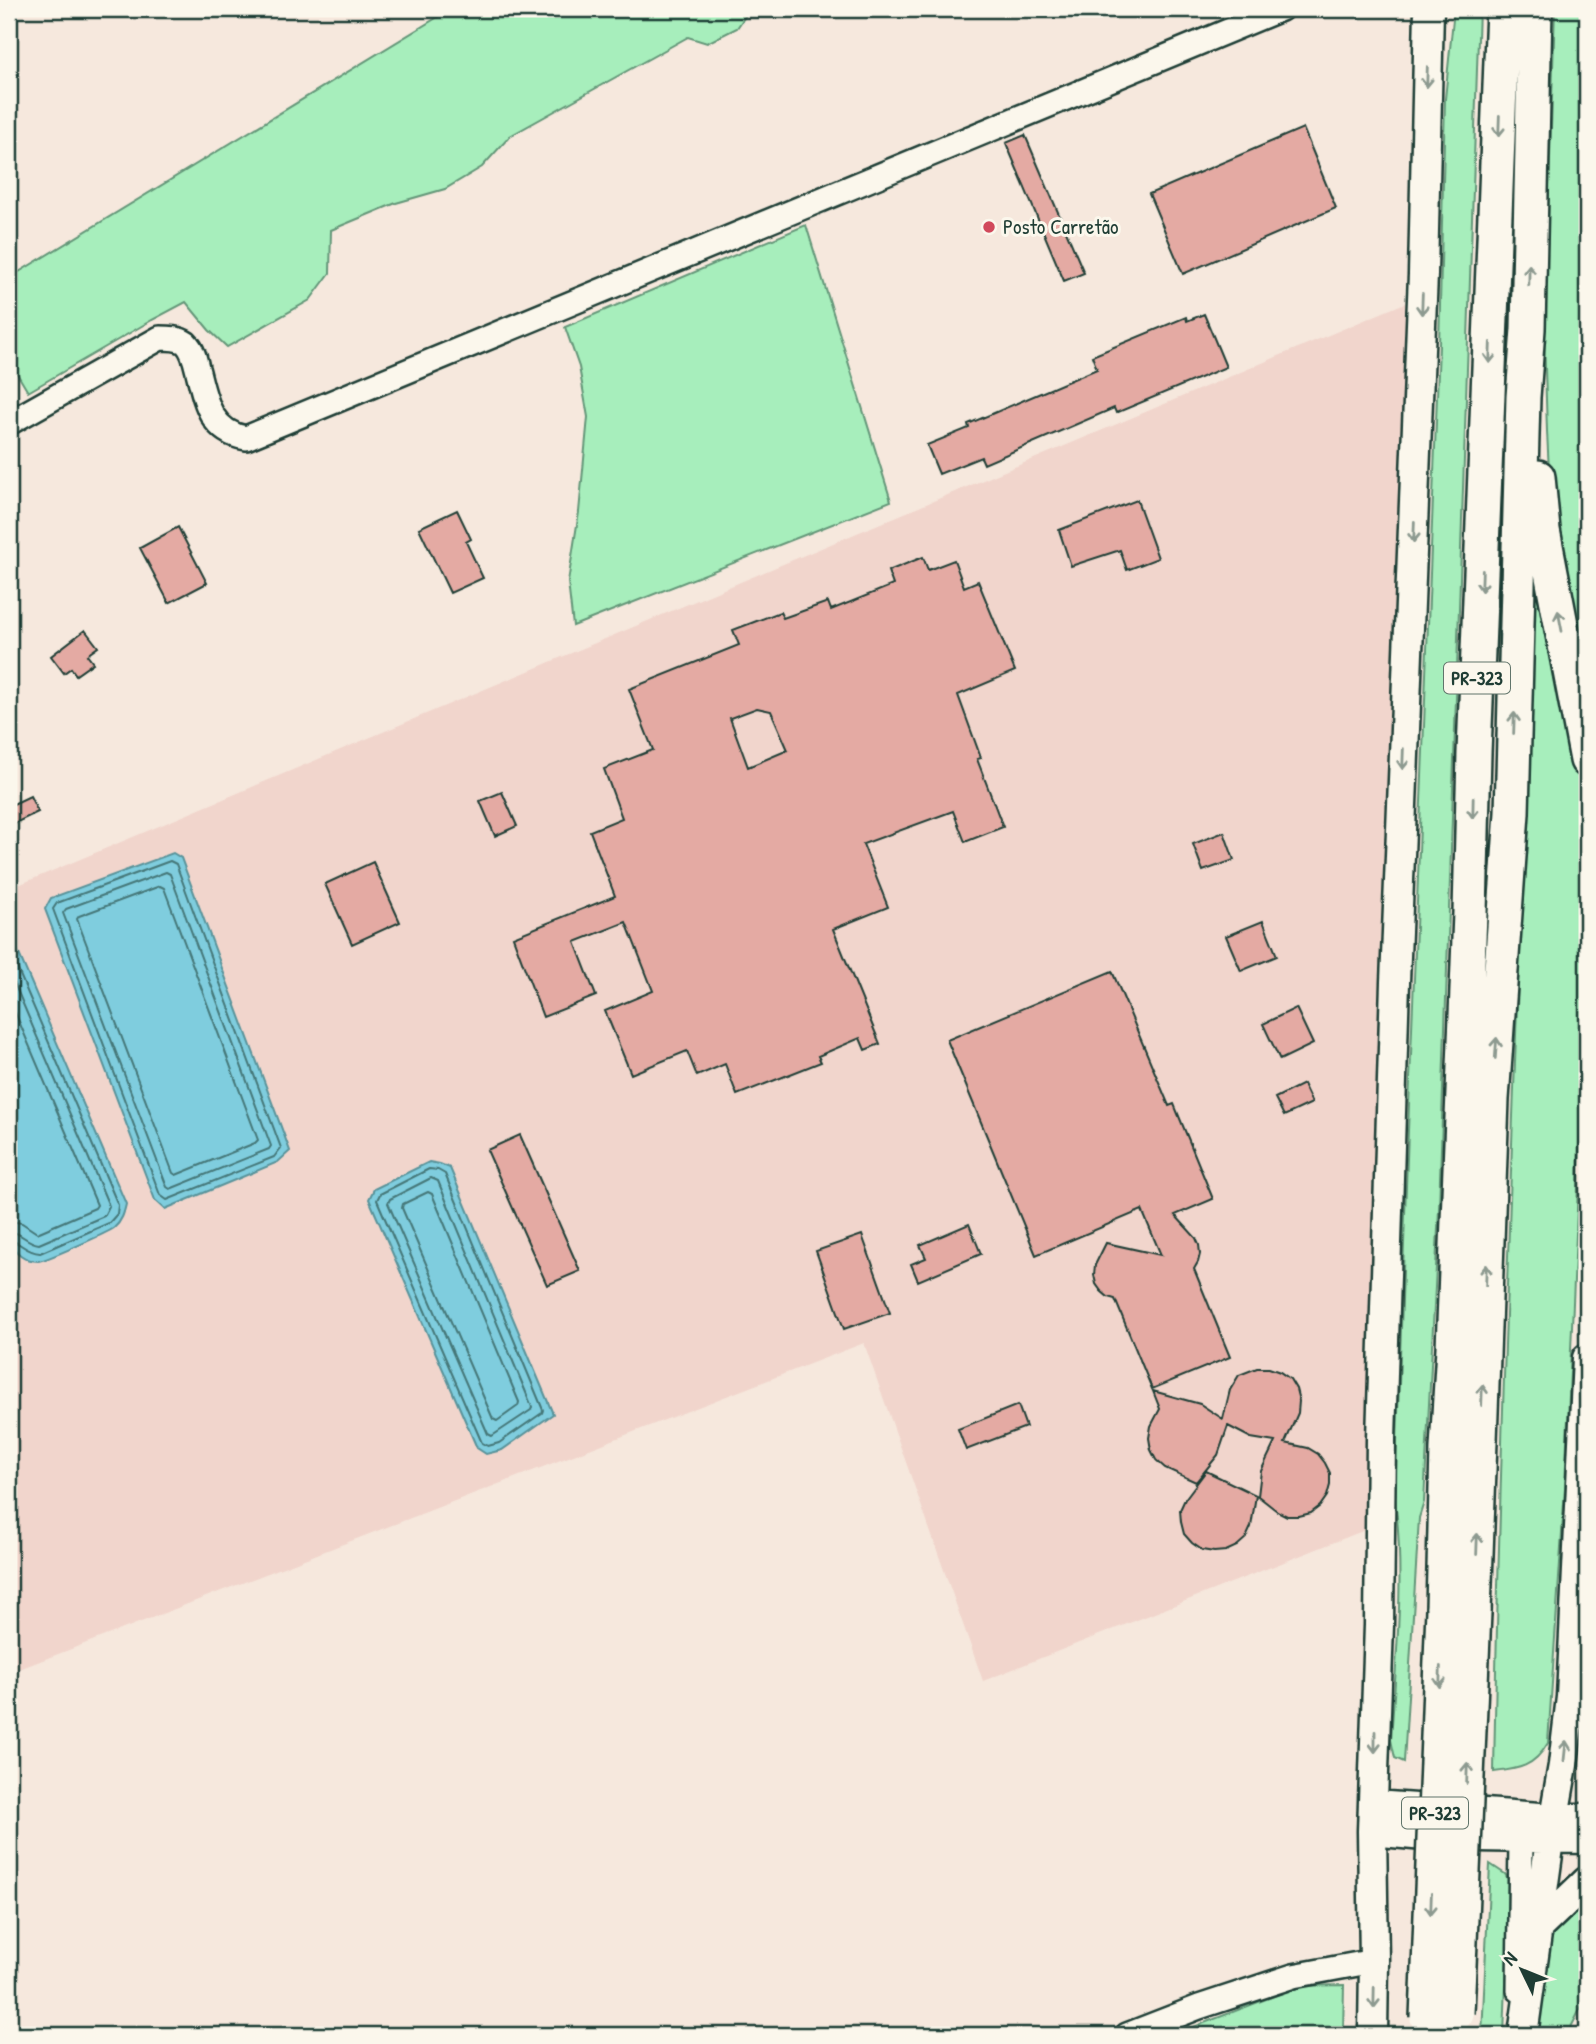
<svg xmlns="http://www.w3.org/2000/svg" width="1596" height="2044" font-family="'Patrick Hand',sans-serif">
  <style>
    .built { fill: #f1d5cc }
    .green { fill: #a7eebc; stroke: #639678; stroke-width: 2 }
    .water { fill: #7fcdde; stroke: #59939a; stroke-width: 2 }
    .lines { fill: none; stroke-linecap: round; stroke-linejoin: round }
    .shore { stroke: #457778; stroke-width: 2 }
    .building { fill: #e4aaa3; stroke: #1f3d34; stroke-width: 2; fill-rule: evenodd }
    .minor-casing { stroke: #1f3d34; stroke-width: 28 }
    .major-casing { stroke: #1f3d34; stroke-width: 33 }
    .highway-casing { stroke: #1f3d34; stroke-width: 38 }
    .minor { stroke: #fbf7ec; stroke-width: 23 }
    .major { stroke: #fbf7ec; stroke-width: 28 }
    .highway { stroke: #fbf7ec; stroke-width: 33 }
    .highway-bridge-casing { stroke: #1f3d34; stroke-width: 38; stroke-linecap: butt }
    .highway-bridge { stroke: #fbf7ec; stroke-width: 33 }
    .oneway { stroke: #8d9a90 }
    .poi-dot { fill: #d1495b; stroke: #fbf7ec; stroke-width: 2.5 }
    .labels { text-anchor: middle; stroke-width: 6; stroke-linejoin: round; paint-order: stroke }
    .shield { fill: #fbf7ec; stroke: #61756b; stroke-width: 2 }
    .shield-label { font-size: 19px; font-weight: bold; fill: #1f3d34 }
    .poi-label { font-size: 21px; fill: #1f3d34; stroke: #fbf7ec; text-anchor: start }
  </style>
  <rect width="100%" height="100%" fill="#f6e8dd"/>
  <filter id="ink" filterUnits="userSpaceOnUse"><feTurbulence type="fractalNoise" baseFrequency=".0143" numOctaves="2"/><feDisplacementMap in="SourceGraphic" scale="14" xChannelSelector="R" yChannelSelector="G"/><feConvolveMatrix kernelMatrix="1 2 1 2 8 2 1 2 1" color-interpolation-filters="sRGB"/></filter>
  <g filter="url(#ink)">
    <!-- built -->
    <path class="built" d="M1405,303L1423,593L1395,610L1365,1530L983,1681L864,1343L9,1673V889Z"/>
    <!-- green -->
    <path class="green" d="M451,9H750L737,28L707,43L688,37L510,136L482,167L445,189L396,203L331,230L330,273L310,300L227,347L209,330L186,302L152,320L28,392L9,360V278Z
      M1454,9H1479L1439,1209L1424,1502L1419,1518L1404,1762L1395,1758L1391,1740C1396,1660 1405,1578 1395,1498L1408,1130L1439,346L1445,99Z
      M1555,9H1587V678L1550,492L1547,431L1544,336Z
      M806,225L891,501L573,626L568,582L579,512L588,417L579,367L565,327Z
      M1533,576L1578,766L1587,843L1581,1118L1565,1488L1548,1743C1534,1767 1519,1769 1494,1772C1501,1373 1519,975 1533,576Z
      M1490,1864L1505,1874L1510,1882L1504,2035H1482Z
      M1587,1902V1996L1567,2035H1535L1543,1961L1553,1935Z
      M1344,1985L1343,2035H1173L1300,1986Z"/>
    <!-- water -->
    <path class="water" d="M173,853L181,858L290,1151L278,1162L165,1209L155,1200L45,909L51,898Z
      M9,937L13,940L126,1204C124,1213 122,1221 114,1228C107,1233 45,1261 38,1261C25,1261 14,1252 9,1240Z
      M429,1162L440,1164L450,1168L553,1414L502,1450L486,1454L477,1448L369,1199L374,1189Z"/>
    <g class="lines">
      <!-- shore -->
      <path class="shore" d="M170,861L176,864L281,1148L274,1157L167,1200L160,1195L53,909L57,903Z
        M166,872L170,874L271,1146L269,1149L170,1189L167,1187L63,913L66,909Z
        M160,886L164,888L258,1140L255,1143L176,1175L173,1173L77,919L79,916Z
        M9,949L118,1205L117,1214L109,1223L40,1253C25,1252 20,1241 9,1240
        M9,971L109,1206L104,1216L39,1244C27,1243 21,1232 9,1231
        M9,998L97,1205L95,1208L37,1233L22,1223L9,1221
        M429,1169L438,1170L445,1174L543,1410L542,1413L499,1443L488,1446L482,1443L377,1200L380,1194Z
        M431,1178L438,1181L532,1407L531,1410L492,1436L488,1434L388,1203L390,1199Z
        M428,1192L432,1194L519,1402L518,1406L497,1421L493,1419L402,1208L403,1204Z"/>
    </g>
    <!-- building -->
    <path class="building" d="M1303,128L1336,208L1183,274L1149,194Z
      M1025,135L1084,273L1064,281L1006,143Z
      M1204,314L1226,367L1116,413L1114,408L984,464L981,457L939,474L927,445L969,428L968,424L1097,369L1092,356L1186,317L1187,321Z
      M1137,500L1158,558L1127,570L1120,550L1071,566L1059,530Z
      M457,510L471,539L466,542L483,578L450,593L419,528Z
      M178,527L207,583L169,603L140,548Z
      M923,557L928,570L954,560L964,587L978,581L1015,671L958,695L981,758L977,759L1003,827L965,842L953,811L863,844L888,907L833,929L880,1044L865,1050L860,1038L818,1056L821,1062L737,1095L725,1064L697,1076L687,1051L631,1074L605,1011L653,991L626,922L575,942L596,996L543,1017L513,937L615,896L590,831L622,818L604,769L653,750L629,689L739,645L733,630L780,612L783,618L828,602L831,610L893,585L888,571ZM757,708L771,711L788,750L748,767L730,718Z
      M85,630L98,647L87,655L93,663L76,675L71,668L64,673L51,656Z
      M502,792L517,826L495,836L480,801Z
      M30,796L38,812L9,826V806Z
      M1224,832L1234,860L1203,871L1193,844Z
      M373,862L400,922L352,944L325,884Z
      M1263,921L1277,956L1241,971L1226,936Z
      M1112,971L1169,1106L1174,1104L1213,1199L1175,1215L1196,1238L1199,1245L1200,1254L1198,1262L1194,1269L1230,1357L1152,1389L1115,1299L1108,1297L1101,1291L1096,1284L1094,1275L1095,1265L1106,1243L1161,1255L1142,1210L1036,1255L947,1040Z
      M1296,1008L1313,1044L1280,1060L1263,1024Z
      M1303,1084L1312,1103L1284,1116L1275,1098Z
      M520,1135L580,1271L547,1285L487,1150Z
      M969,1224L981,1254L918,1281L911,1264L926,1258L920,1245Z
      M862,1235L890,1313L844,1329L816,1251Z
      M1257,1368H1269L1280,1372L1290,1379L1296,1389L1299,1401L1298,1413L1285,1443L1308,1448L1318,1454L1325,1463L1330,1473V1485L1327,1496L1320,1506L1311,1513L1299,1516H1287L1277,1511L1258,1496L1261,1471L1275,1442L1251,1438L1228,1426L1218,1455L1196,1482L1165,1468L1156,1460L1151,1450L1149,1438L1151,1426L1160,1409L1153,1391L1200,1404L1223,1419L1230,1390L1239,1375Z
      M1018,1405L1026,1427L966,1450L958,1429Z
      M1206,1471L1256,1495L1251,1527L1246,1538L1237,1546L1226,1551L1214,1552L1202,1550L1192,1543L1184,1534L1181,1522L1180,1510L1185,1499Z"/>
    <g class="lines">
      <defs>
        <path id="minor" d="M9,423L160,338C168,338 179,338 186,343C193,350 195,359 197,368C205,398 209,432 246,438L1281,9
          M1519,1990L1521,1839
          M1127,2035L1199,2007L1293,1976L1374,1961"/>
        <path id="major" d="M1374,1805L1554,1818H1587
          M1372,1831L1424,1836L1587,1839
          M1539,1927L1587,1881
          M1373,2035L1374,1961L1372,1831L1379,1625L1381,1439L1395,982L1423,274L1429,9
          M1523,2035L1550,1840L1563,1765L1571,1697L1587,1358"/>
        <path id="highway" d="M1538,477L1543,530L1587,760
          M1443,1609L1447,1448L1453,1348L1470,913L1474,753L1503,9
          M1474,1612L1492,1099L1512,813L1523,397L1528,329L1535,9"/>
      </defs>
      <!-- minor casing -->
      <use href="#minor" class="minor-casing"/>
      <!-- major casing -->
      <use href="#major" class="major-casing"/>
      <!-- highway casing -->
      <use href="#highway" class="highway-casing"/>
      <!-- minor -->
      <use href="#minor" class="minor"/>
      <!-- major -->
      <use href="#major" class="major"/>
      <!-- highway -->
      <use href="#highway" class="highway"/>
      <defs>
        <path id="highway-bridge" d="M1457,2013L1474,1612
          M1427,2018L1443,1609"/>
      </defs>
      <!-- highway-bridge casing -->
      <use href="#highway-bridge" class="highway-bridge-casing"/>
      <!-- highway-bridge -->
      <use href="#highway-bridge" class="highway-bridge"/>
    </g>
    <!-- one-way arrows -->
    <defs><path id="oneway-shaft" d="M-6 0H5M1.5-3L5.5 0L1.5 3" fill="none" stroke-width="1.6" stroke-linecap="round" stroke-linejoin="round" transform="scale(1.75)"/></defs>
    <g class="oneway">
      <use href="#oneway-shaft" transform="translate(1427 77) rotate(92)"/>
      <use href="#oneway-shaft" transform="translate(1499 126) rotate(92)"/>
      <use href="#oneway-shaft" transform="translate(1529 275) rotate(-89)"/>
      <use href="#oneway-shaft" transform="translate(1422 304) rotate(92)"/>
      <use href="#oneway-shaft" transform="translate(1490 353) rotate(92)"/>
      <use href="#oneway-shaft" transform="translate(1414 532) rotate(92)"/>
      <use href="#oneway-shaft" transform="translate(1482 581) rotate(92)"/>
      <use href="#oneway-shaft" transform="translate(1560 621) rotate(-101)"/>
      <use href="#oneway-shaft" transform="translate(1514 723) rotate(-88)"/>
      <use href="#oneway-shaft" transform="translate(1403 759) rotate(92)"/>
      <use href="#oneway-shaft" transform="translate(1473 808) rotate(91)"/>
      <use href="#oneway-shaft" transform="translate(1496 1048) rotate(-86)"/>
      <use href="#oneway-shaft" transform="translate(1486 1275) rotate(-88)"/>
      <use href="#oneway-shaft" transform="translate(1482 1395) rotate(-88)"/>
      <use href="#oneway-shaft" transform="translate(1477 1544) rotate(-88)"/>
      <use href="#oneway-shaft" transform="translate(1440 1677) rotate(92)"/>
      <use href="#oneway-shaft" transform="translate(1375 1742) rotate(90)"/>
      <use href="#oneway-shaft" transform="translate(1565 1751) rotate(-84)"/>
      <use href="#oneway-shaft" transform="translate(1467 1773) rotate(-88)"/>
      <use href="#oneway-shaft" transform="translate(1431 1904) rotate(92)"/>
      <use href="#oneway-shaft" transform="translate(1374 1998) rotate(91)"/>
    </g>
  </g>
  <!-- markers -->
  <circle class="poi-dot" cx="989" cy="227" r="7"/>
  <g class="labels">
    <!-- shield labels -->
    <g class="shield">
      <rect x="1444" y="662.5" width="66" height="31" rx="5"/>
      <rect x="1402" y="1797.5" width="66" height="31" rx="5"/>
    </g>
    <g class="shield-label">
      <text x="1477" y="685">PR-323</text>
      <text x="1435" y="1820">PR-323</text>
    </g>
    <!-- poi labels -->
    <g class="poi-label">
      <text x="1003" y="234">Posto Carretão</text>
    </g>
  </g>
  <!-- margin -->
  <rect width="1596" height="2044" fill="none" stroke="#fbf7ec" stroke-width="35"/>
  <rect x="18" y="18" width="1561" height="2009" fill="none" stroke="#1f3d34" stroke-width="2.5" filter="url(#ink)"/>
  <!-- north arrow -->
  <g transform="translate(1522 1970) rotate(313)" stroke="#fbf7ec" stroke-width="5" paint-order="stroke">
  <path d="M0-5L12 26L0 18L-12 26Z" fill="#1f3d34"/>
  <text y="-10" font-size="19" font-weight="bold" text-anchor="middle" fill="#1f3d34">N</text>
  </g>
</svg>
